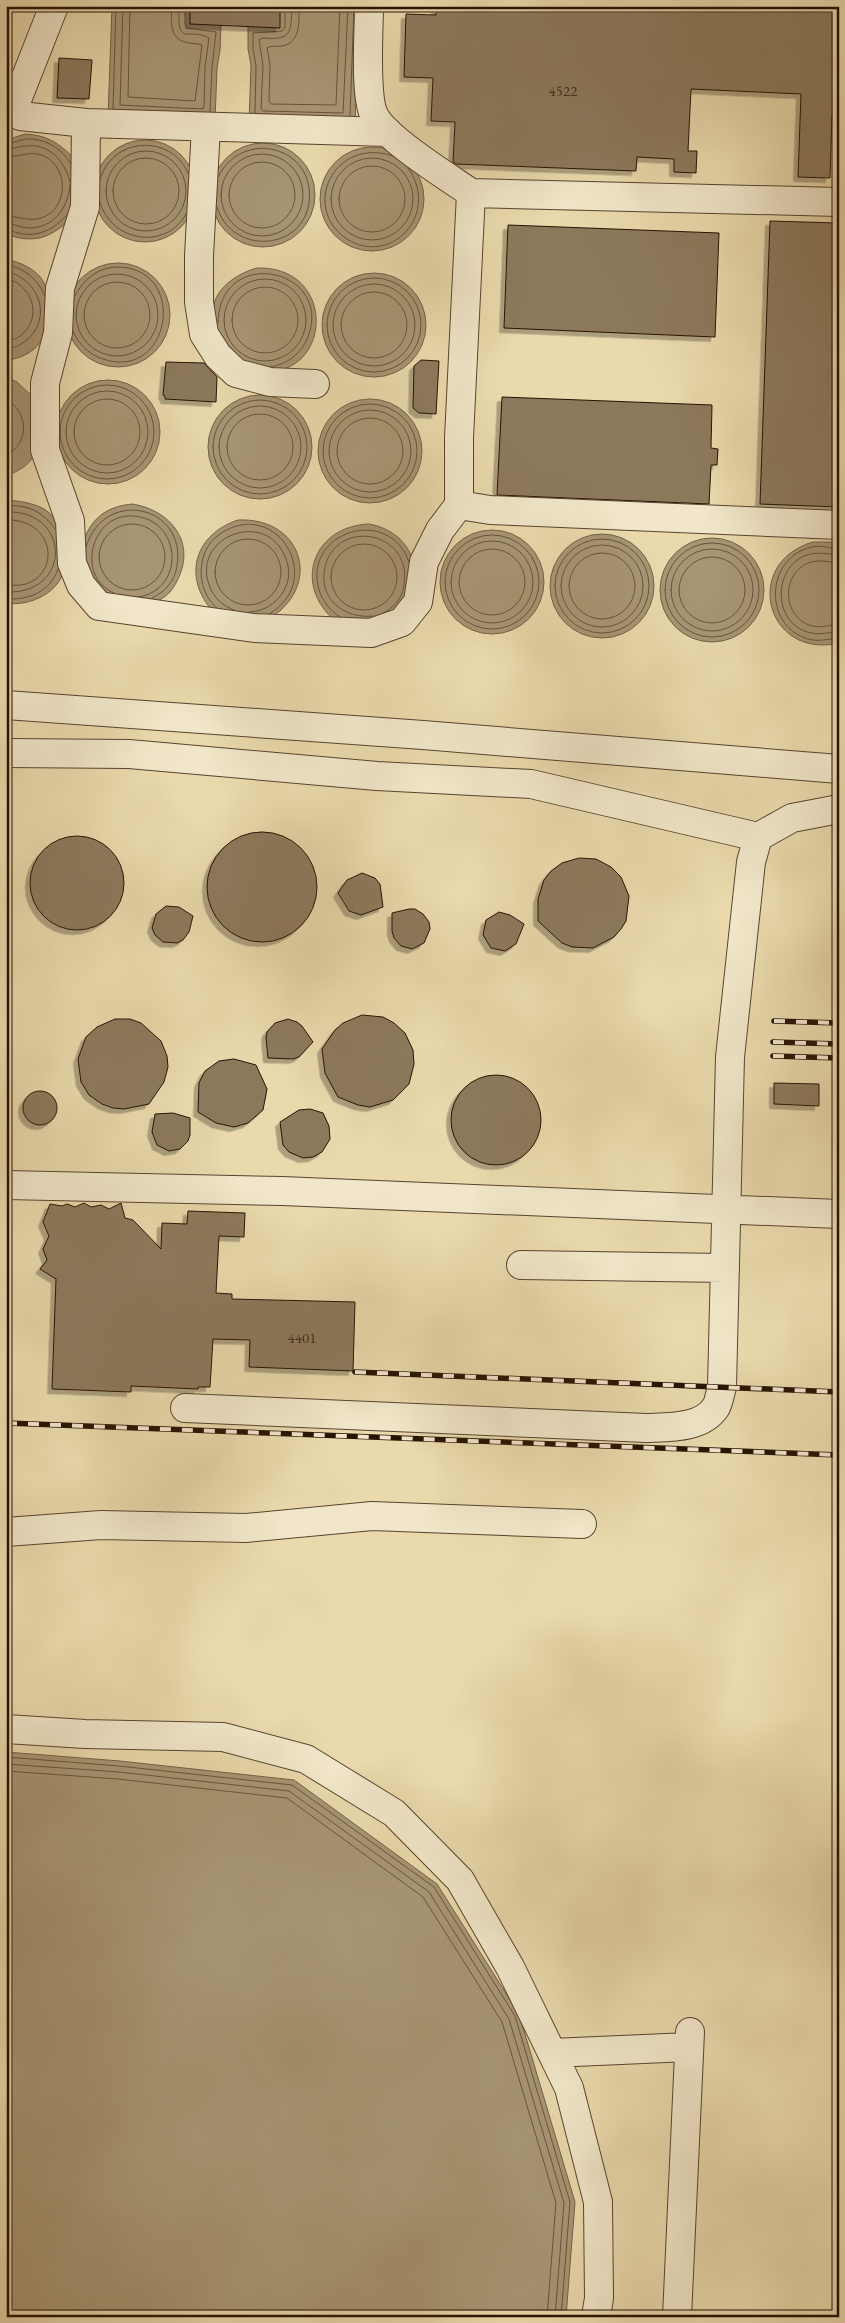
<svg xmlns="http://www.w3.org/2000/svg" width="845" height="2323" font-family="'EB Garamond',serif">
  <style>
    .water { fill: #a79573; stroke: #746147 }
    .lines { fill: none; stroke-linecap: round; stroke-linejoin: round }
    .shore { stroke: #67543c; stroke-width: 1 }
    .building { fill: #8c795b; stroke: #271204; filter: url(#shadow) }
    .minor-casing { stroke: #58442e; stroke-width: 30 }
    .minor { stroke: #f1e6c9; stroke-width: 28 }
    .rail-casing { stroke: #271204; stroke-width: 5.5 }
    .rail { stroke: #f1e6c9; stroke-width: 4; stroke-dasharray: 11; stroke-linecap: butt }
    .labels { text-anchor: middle; stroke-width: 4.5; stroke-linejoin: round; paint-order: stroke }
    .number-label { font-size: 15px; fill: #402c1a }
  </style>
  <defs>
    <filter id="shadow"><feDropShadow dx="-4.5" dy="4.5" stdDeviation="0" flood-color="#0004"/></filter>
  </defs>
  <rect width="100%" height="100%" fill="#e9d9ac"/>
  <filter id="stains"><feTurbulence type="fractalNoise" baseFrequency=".004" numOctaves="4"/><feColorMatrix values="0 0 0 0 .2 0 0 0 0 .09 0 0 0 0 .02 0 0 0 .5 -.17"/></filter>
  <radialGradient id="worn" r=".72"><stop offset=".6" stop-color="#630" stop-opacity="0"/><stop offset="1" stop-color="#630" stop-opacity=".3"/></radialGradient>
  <!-- water -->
  <path class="water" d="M112,6H190V24L221,25L220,50L217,68L215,121L108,117Z
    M280,6H359L355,126L249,122L251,65L248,49V26L279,28Z
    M25,134C46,135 57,142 72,156L73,216C53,237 35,245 6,234V140Z
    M94 191a51 51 0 1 1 102 0a51 51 0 1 1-102 0Z
    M211 195a52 52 0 1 1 104 0a52 52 0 1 1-104 0Z
    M320 199a52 52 0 1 1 104 0a52 52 0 1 1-104 0Z
    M6,259C38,267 51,281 49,314C47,343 34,355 6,361Z
    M66 315a52 52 0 1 1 104 0a52 52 0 1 1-104 0Z
    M257,268C335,266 332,369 271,371C267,371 260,372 256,371C246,369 227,351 218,345C217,334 214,324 213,313C212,289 238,273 257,268Z
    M322 325a52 52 0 1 1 104 0a52 52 0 1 1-104 0Z
    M6,377L17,382L36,400C38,437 48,460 6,476Z
    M56 432a52 52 0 1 1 104 0a52 52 0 1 1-104 0Z
    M208 447a52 52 0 1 1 104 0a52 52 0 1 1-104 0Z
    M318 451a52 52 0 1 1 104 0a52 52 0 1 1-104 0Z
    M10,500C23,502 33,503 44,509C58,518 62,531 63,545C64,551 66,559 65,565C62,592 30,607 6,603V501Z
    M132,504C171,510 197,543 177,581C173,589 168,596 159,600C155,602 150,606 146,606C132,607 117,603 104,601L80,551C88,523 101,507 132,504Z
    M238,520C303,517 324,587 267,620L210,608C183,574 196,534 238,520Z
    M369,524C397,529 417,550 415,580C415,583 416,588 415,591C411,600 394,616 387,624L332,618C293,581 315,526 369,524Z
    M440 582a52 52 0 1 1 104 0a52 52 0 1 1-104 0Z
    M550 586a52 52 0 1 1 104 0a52 52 0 1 1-104 0Z
    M660 590a52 52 0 1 1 104 0a52 52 0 1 1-104 0Z
    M813,542H831L839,544V643C766,660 741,563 813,542Z
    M6,1752L120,1761L294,1780L437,1884L519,2014L575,2202L566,2317H6Z"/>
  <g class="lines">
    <!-- shore -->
    <path class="shore" d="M123,6L120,105L203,109L204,107L205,67L209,38C188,26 177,50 179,6
      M130,6L128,97L195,101L202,45C197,43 191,44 185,42C169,38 171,20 172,6
      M185,6V24L187,28L216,32L212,68L210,112
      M292,6C291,35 291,40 262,38L259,40L263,65L261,109L263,111L343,113L348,6
      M299,6C299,21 301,43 282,46C276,47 272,45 267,48L270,65L269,101L271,104L336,105L340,6
      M113,109L116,6
      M255,113L256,66L253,49V33L282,31L285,27V6
      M350,116L354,7
      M6,144C13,143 20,140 26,139C44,138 62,148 71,164
      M6,150C13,149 19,146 26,146C49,143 65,161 70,182
      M106 191a40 40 0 1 1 80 0a40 40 0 1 1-80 0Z
      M221 195a41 41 0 1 1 82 0a41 41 0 1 1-82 0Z
      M393,156C334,136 300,208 347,239C391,267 441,214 408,168
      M6,157C20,157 31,150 44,156C70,168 68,210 41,218C28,222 19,216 6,216
      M113 191a33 33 0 1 1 66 0a33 33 0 1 1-66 0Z
      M331 199a41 41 0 1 1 82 0a41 41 0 1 1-82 0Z
      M229 195a33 33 0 1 1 66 0a33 33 0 1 1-66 0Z
      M339 199a33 33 0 1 1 66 0a33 33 0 1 1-66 0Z
      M100,180C111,137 171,133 188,173
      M100,202C111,242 166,251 186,214
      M217,207C231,255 303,252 309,202C316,147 243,127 218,177
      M6,223C14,224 21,228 29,228C54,228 68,208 70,185
      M6,230C11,230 14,232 18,233C38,238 54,229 67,215
      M6,264C25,269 37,278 45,296
      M6,271C51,283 53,339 6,350
      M76 315a41 41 0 1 1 82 0a41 41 0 1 1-82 0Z
      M327 325a47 47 0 1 1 94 0a47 47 0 1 1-94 0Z
      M6,278C41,288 43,334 6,342
      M224 320a41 41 0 1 1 82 0a41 41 0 1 1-82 0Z
      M84 315a33 33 0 1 1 66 0a33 33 0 1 1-66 0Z
      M333 325a41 41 0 1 1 82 0a41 41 0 1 1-82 0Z
      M232 320a33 33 0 1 1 66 0a33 33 0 1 1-66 0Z
      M341 325a33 33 0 1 1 66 0a33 33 0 1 1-66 0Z
      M218,323C219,244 334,268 308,337C301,354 288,364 270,367
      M73,331C79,345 89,354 103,359C172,382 189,266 116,267C97,268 83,280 75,296
      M60 432a47 47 0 1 1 94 0a47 47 0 1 1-94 0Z
      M66 432a41 41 0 1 1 82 0a41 41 0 1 1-82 0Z
      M6,398C28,413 31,441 6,456
      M74 432a33 33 0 1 1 66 0a33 33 0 1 1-66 0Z
      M213 447a47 47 0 1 1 94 0a47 47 0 1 1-94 0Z
      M323 451a47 47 0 1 1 94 0a47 47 0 1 1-94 0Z
      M219 447a41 41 0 1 1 82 0a41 41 0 1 1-82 0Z
      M329 451a41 41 0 1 1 82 0a41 41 0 1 1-82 0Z
      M227 447a33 33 0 1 1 66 0a33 33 0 1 1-66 0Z
      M337 451a33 33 0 1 1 66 0a33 33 0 1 1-66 0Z
      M6,506C28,504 43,512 55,529
      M6,512C71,509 73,595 6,592
      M6,520C53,518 62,572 26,584C19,586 13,585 6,585
      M99 557a33 33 0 1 1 66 0a33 33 0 1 1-66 0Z
      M445 582a47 47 0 1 1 94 0a47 47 0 1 1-94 0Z
      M215 572a33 33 0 1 1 66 0a33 33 0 1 1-66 0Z
      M555 586a47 47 0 1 1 94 0a47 47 0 1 1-94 0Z
      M451 582a41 41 0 1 1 82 0a41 41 0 1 1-82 0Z
      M665 590a47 47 0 1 1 94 0a47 47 0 1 1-94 0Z
      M331 577a33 33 0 1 1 66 0a33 33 0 1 1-66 0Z
      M561 586a41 41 0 1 1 82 0a41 41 0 1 1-82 0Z
      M86,547C104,487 187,505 177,566C175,581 165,592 152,598
      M459 582a33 33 0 1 1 66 0a33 33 0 1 1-66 0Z
      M839,549C830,548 821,545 812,547C766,557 762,625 808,639C818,642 828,639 839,638
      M671 590a41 41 0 1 1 82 0a41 41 0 1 1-82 0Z
      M569 586a33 33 0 1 1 66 0a33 33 0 1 1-66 0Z
      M839,555C827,554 816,551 804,556C771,571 774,627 812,633C821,635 830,632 839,632
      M679 590a33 33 0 1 1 66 0a33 33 0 1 1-66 0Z
      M839,563C828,562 819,559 808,563C781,574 782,618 812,626C821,628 830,625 839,624
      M114,593C75,577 91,513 133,516C182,519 186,589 139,597
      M6,599C29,600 50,592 58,569
      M217,608C204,597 199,579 202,563C204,550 211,539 223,532C278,499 326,581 269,614
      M234,610C223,606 214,598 210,587C188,535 274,504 288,566C293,589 272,612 249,612
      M373,616C347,619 321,602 324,573C330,517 413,528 404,585C403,596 395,607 385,612
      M340,617C329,610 323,601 319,590C302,532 389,504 409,562
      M6,1757L119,1766L292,1785L434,1887L515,2016L570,2202L561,2317
      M6,1764L119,1772L289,1791L429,1892L509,2019L564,2203L555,2317
      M6,1771L118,1779L287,1798L423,1897L502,2022L556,2203L547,2317"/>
  </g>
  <!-- building -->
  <path class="building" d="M190,6H280V28L190,24Z
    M436,6H839V117L832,116L830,178L798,177L801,94L691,89L688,151H697L696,173L674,172V159L637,157L636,171L456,164L453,162L455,122L431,121L433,78L404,77L406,14L436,15Z
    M59,58L92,60L89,99L57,98Z
    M770,221L839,223V507L760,504Z
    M508,225L719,233L715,337L504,328Z
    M421,360L439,361L436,414L419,413L413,408L414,366Z
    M166,362L204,363L217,377L216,402L165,399V396L163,395Z
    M502,397L712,405L711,448L718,449L717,465H711L709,504L497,495Z
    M207 887a55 55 0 1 1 110 0a55 55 0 1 1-110 0Z
    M30 883a47 47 0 1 1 94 0a47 47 0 1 1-94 0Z
    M579,858L596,859L611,867L621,877L629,896L626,921L621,929L614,937L593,948L572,947L562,943L538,921V899L544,880L551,871L562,863Z
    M362,873L375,878L380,884L383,907L361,915L349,911L338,893L347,880Z
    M166,906L179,907L193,916L189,932L183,940L177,943L163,942L155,935L152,928L156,914Z
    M409,909H415L423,914L429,922L430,929L424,943L412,949L401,946L394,938L392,931V913Z
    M499,912L510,915L524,924L516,944L505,951L491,948L483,935L486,920Z
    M362,1015L383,1017L394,1023L405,1033L413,1050L414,1064L409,1084L393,1100L370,1107L358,1105L338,1097L325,1073L322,1049L335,1030L343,1023Z
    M115,1019H130L141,1023L161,1041L167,1056L168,1067L164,1082L149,1104L124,1109L113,1108L102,1104L89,1095L81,1082L78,1059L86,1037L97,1027Z
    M288,1019L297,1022L302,1026L313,1042L299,1057L293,1059L268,1058L266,1038L267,1032L275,1023Z
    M234,1059L256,1065L267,1089L263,1110L248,1123L234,1127L216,1123L198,1112L199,1083L205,1071L219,1061Z
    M451 1120a45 45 0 1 1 90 0a45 45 0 1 1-90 0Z
    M774,1083L819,1084V1106L774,1104Z
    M23 1108a17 17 0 1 1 34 0a17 17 0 1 1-34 0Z
    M310,1109L323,1113L329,1126L330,1139L322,1152L313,1157L303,1158L289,1152L283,1145L280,1122L299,1110Z
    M173,1113L190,1118V1135L188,1141L180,1149L169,1151L157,1145L152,1132L155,1114Z
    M84,1203L91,1207L101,1205L109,1209L121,1203L125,1218L133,1220L161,1249L162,1223L187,1224L188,1211L245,1213L244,1237L219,1236L216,1293L232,1294V1299L355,1302L353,1371L249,1367L250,1340L213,1339L210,1387H198V1389L131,1386V1392L52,1389L56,1279L40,1269L47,1260L43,1249L49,1236L43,1222L50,1204L62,1206L67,1204L75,1207Z"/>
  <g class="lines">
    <defs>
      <path id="minor" d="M54,6L15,105L20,116L86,123L85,207L60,288L58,333L45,383V450L70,521L72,563L81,585L99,606L254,628L371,633L402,622L418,602L424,562L440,530L459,505V438L471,193L839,202
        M369,6C369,31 364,98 375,117C388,140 448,177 471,193
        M86,123L388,132
        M206,127L199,256V302L204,334L218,356L236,373L270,382L315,384
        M459,505L490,510L839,525
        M6,705L423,735L839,769
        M6,753L129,754L377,776L531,784L758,837
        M6,1185L282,1191L839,1214
        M521,1265L725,1268
        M185,1408L646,1428C668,1427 702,1429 716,1407C719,1402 720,1393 722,1387L730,1057L751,862L758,837L792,818L839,809
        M6,1532L101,1525L246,1528L372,1516L582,1524
        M6,1729L85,1734L223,1737L306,1759L394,1813L460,1880L510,1967L569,2088L598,2202L599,2298L596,2317
        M552,2053L689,2047
        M677,2317L690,2032"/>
    </defs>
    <!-- minor casing -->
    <use href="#minor" class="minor-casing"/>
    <!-- minor -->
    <use href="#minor" class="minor"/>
    <defs>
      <path id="rail" d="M774,1021L839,1023
        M773,1042L839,1044
        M773,1056L839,1058
        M355,1372L839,1392
        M6,1423L839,1455"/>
    </defs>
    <!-- rail casing -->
    <use href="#rail" class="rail-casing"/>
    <!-- rail -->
    <use href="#rail" class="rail"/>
  </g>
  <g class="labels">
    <!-- number labels -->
    <g class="number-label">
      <text x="563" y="96">4522</text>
      <text x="302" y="1343">4401</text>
    </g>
  </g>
  <!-- margin -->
  <rect width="845" height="2323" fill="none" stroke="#e9d9ac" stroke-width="25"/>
  <rect x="8" y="8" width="830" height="2308" fill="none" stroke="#271204" stroke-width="2.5"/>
  <rect x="12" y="12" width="820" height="2298" fill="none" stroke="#271204"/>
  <rect width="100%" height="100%" filter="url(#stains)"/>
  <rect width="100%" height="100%" fill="url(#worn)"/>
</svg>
